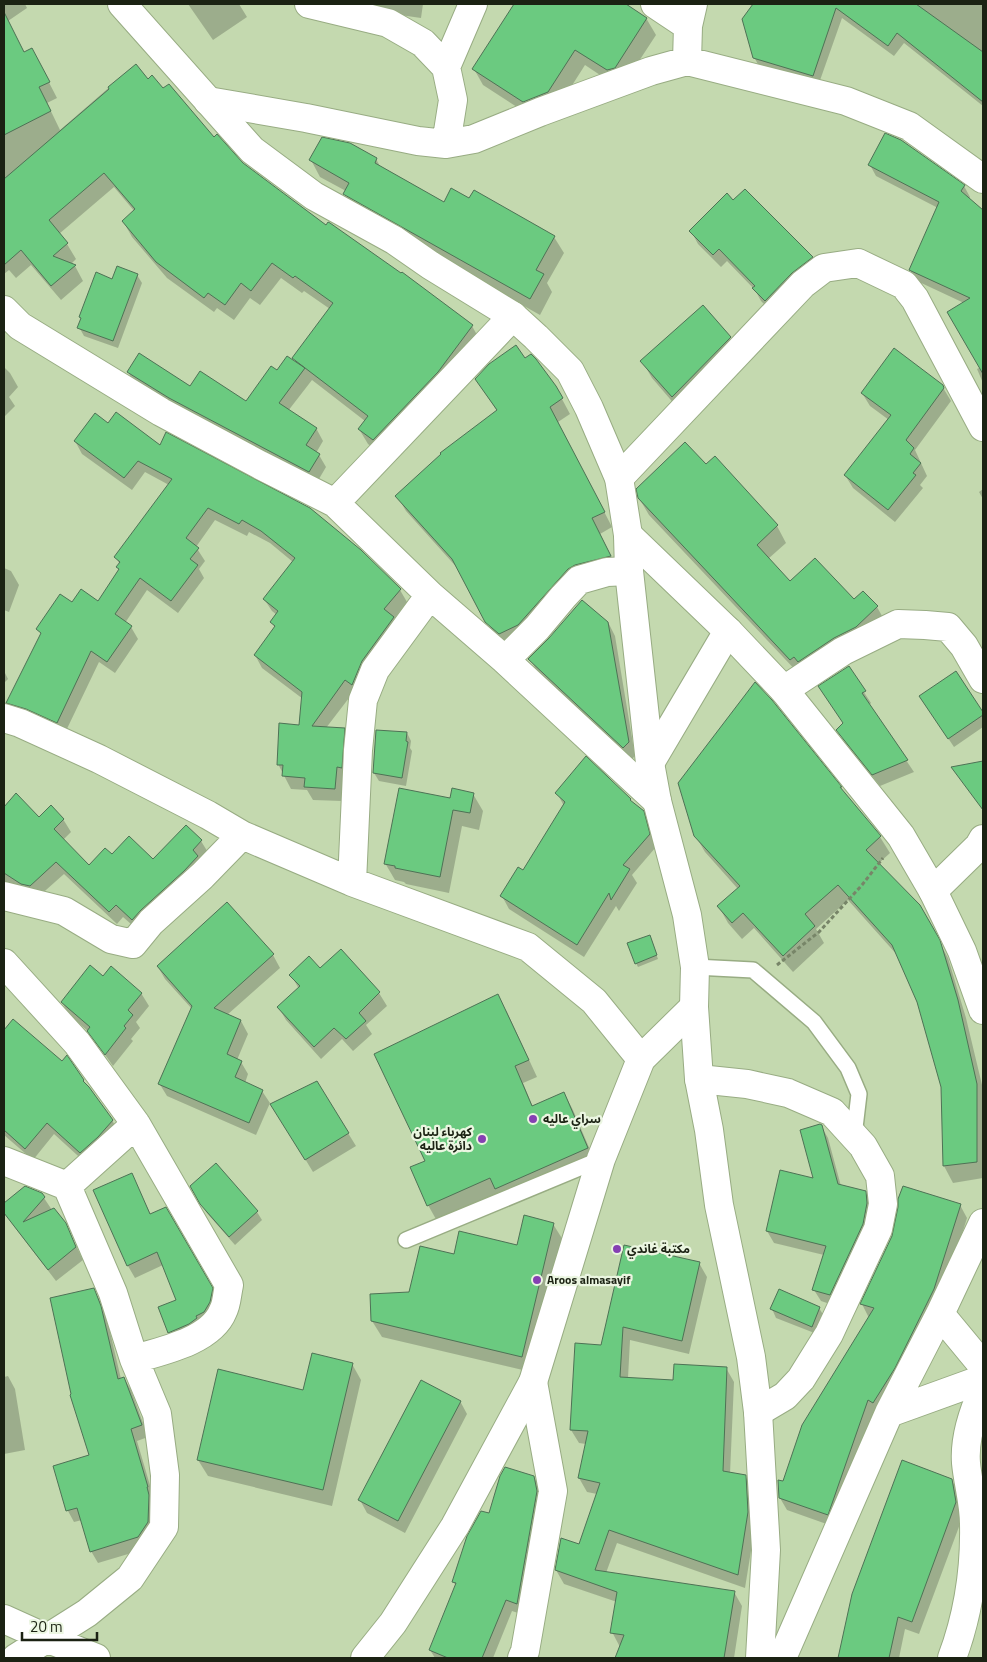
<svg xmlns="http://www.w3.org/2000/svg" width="987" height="1662" font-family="'Titillium Web','Noto Sans Arabic',sans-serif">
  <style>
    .shadow { fill: #0003 }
    .building { fill: #6bca80; stroke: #4e7255 }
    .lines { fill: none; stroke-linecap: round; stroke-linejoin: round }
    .lane-casing { stroke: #98ac83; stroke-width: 18 }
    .street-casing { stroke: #98ac83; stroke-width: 30 }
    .secondary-casing { stroke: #98ac83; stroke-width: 30 }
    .primary-casing { stroke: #98ac83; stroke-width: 30 }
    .path { stroke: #778568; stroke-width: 3; stroke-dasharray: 4 2.5; stroke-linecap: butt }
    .lane { stroke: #fff; stroke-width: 15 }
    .street { stroke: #fff; stroke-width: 28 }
    .secondary { stroke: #fff; stroke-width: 28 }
    .primary { stroke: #fff; stroke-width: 28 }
    .poi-dot { fill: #8540b3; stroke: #ebf6e1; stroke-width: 2 }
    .labels { text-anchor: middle; stroke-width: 4.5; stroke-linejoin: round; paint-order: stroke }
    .poi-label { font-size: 12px; font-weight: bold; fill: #1b2213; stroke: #ebf6e1; text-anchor: start }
  </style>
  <rect width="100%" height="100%" fill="#c4d9af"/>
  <!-- shadow -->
  <path class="shadow" d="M4,4H25L27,8L8,21L25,54L40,65L57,98L47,103L60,130L135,65L148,80L242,163L327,226L401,275L402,273L472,326L481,342L382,455L368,444L359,429L365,421L312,380L288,411L316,428L323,441L316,453L319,455L326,467L316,484L135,384L128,372L246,403L277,372L297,364L294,358L330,309L304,291L302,293L281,278L260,305L250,298L234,320L217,308L214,312L167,278L132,237L123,221L135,212L114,187L59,234L67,244L76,259L71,264L75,266L83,281L61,300L31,265L16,278L9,270L4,274Z
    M188,4H239L247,17L213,40Z
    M370,4H423L421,18L386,13Z
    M516,4H624L646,18L656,35L624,84L618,87L585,65L557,109L534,118L483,85L474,69Z
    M755,4H777L804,25L820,4H983V106L904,43L894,56L842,18L818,86L760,68L754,57L743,19Z
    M376,159L381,168L444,204L470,200L554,237L564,253L547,283L552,292L540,315L354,211L345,194L346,191L320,177L311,160Z
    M870,165L964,186L970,197L969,200L983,212V383L977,369L981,367L964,303L917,281L910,270L938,208L876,176Z
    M733,202L812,258L819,270L773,313L761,301L755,290L727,261L721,267L698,244L691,231Z
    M137,275L142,283L118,348L84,336L79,327L82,320L80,317L113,280Z
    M730,338L740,354L682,413L652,378L642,361Z
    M525,360L555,386L570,414L558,422L612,527L600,534L619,571L583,580L509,649L495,637L460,571L406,511L397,496L497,411L476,379Z
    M4,367L10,373L18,387L9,397L15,406L4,417Z
    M942,386L951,401L915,450L927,476L920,485L923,488L895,522L853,488L845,475L889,420L870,406L862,393Z
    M108,424L160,446L400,590L407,602L394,619L401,630L326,728L344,729L351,741L343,779L342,801L313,800L307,790L291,789L278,764L300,726L303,699L262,668L255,655L275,628L272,622L277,615L272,611L264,599L293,562L270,543L249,532L247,536L215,520L196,547L205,561L199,569L204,578L178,613L147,590L125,623L131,627L138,639L115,673L99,662L64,735L15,715L8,703L72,604L98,602L120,570V565L116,557L169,485L145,472L132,490L82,454L75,441Z
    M706,466L777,526L786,543L768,559L790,582L877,607L886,623L801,676L649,515L639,498Z
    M983,489V499L979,492Z
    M4,568L11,571L19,585L9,612L4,610Z
    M608,622L615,636L635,756L631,760L537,671L530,659L550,639Z
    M848,668L871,703L869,705L914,772L880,786L844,741L837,730L844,724Z
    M4,671L8,679L4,683Z
    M955,673L983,714V727L954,747L926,705Z
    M771,701L844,794L880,837L890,853L878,864L929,923L948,958L966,1018L983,1089V1178L953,1183L944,1166L942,1087L918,1001L898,956L848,900L816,929L824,943L793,972L754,928L742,939L728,923L719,907L738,889L705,852L695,835Z
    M407,733L411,741L410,748L412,751L406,786L379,781L374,773Z
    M557,793L630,799L633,805L643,812L650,825L656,847L632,875L637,883L619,911L616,906L584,957L509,909L502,896L523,872L564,806Z
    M473,794L483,811L479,830L462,826L449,893L406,884L404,882L395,880L385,863L451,799Z
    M16,795L39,818L63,819L71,832L63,840L89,867L112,855L153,861L186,826L201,841L209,854L140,932L123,917L117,924L64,874L37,898L29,897L4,881V809Z
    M651,940L658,959L638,967L636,963Z
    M341,951L379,993L387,1006L366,1025L372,1034L353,1051L342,1039L321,1059L286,1020L279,1008L299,989L291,975L320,970Z
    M273,955L280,968L227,1015L241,1021L248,1034L237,1060L241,1062L248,1074L245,1083L262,1091L270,1103L256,1135L167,1096L159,1083L192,1009L165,979L158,967Z
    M103,977L141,993L149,1006L136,1022L140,1028L131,1039L133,1041L113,1066L89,1032L69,1015L62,1002Z
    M497,996L507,1012L537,1077L523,1083L533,1107L564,1093L573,1110L597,1166L437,1221L428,1205L427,1161Z
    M4,1030L83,1080L112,1120L119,1133L88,1165L54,1134L33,1160L4,1135Z
    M279,1116L348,1133L356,1146L313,1172Z
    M821,1126L828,1138L841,1186L865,1192L872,1204L873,1216L836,1306L821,1301L814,1290L824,1255L774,1243L767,1231L815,1180Z
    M216,1165L257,1212L262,1220L235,1245L206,1212L191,1186Z
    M131,1174L151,1215L165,1208L219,1302L177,1345L169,1332L177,1300L163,1265L135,1278L128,1266Z
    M25,1187L44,1198L52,1210L65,1223L83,1260L56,1281L4,1213V1204Z
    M960,1205L967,1218L941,1302L835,1527L787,1510L780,1498L784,1482L869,1318L862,1304L893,1236Z
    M553,1224L563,1240L531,1372L382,1337L372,1321L410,1294L455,1256L518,1246Z
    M625,1247L699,1263L707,1277L689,1354L630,1340L628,1378L674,1381L726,1368L734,1382L730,1474L745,1476L753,1490L755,1526L745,1588L617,1543L606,1573L734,1592L742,1606L734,1658H616L620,1647L612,1632L617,1602L564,1584L556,1570L580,1545L597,1494L587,1492L579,1478L586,1444L579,1443L571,1430L602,1346Z
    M93,1289L100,1301L107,1319L121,1379L124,1378L131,1390L148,1437L137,1441L154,1499L155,1508L145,1549L98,1563L91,1551L82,1520L74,1522L68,1511L54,1466L91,1456Z
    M819,1308L824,1316L817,1334L776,1318L772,1309Z
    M352,1364L361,1380L332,1506L208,1476L198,1460L304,1391Z
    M8,1376L15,1389L25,1450L4,1454V1377Z
    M460,1401L467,1414L405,1533L367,1513L360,1500Z
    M534,1477L541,1489L524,1615L512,1611L493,1658H435L430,1650L456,1586L453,1581L490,1515Z
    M952,1480L959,1494L963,1516L919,1634L905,1629L899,1658H839L853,1594Z"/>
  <!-- building -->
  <path class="building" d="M514,4H626L647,18L615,68L607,70L575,50L548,92L523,102L472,69Z
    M753,4H916L983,52V102L897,33L888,46L836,8L813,76L753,58L742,19Z
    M4,12L24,52L32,48L50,82L39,87L51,111L4,135Z
    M136,64L148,79L152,75L163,88L169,84L214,137L217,134L243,163L326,225L328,222L330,223L401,273L402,272L473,325L438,372L373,440L358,429L368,416L292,358L333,303L295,276L293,278L272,263L251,291L241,283L225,305L208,293L204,298L156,262L122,221L135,209L104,173L49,220L68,243L53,256L76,265L51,286L21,250L4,265V179L109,89L108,87Z
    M885,133L901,140L965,185L961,191L983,210V374L947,312L970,298L909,270L939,202L868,165Z
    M322,137L350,143L377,158L375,163L444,202L451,188L469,198L474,190L555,236L536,270L544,274L530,299L343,194L349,183L309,160Z
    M745,189L813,257L792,273L765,301L752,288L755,286L719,249L713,255L689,231L727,193L733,200Z
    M117,266L138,274L113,341L77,328L81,318L79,317L96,272L112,279Z
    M703,305L731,337L672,397L640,361Z
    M516,345L525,358L531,354L536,359L556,386L563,398L550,407L605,512L592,518L611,556L575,565L568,569L518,625L499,634L485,622L452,559L395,496L441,454L440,453L497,410L475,379L489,364Z
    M894,348L943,385L944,388L906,440L914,448L910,454L921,463L913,473L916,475L888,510L844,475L891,415L861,393Z
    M139,353L190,386L200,371L246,401L271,366L277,370L287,356L305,368L279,403L317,428L306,445L320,454L309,472L169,398L127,372Z
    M116,412L160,445L166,432L310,508L361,550L401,589L384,609L394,617L362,661L352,685L345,680L312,726L345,728L342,768L337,767L335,789L304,787L305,778L282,776L283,765H277L279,723L299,725L302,692L254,655L275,626L270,622L278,611L263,599L295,558L261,531L242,520L239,524L208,508L186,538L199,548L190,559L198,565L171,601L140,578L115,614L132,626L107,662L91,651L57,723L26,709L6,703L41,633L36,629L60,594L72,602L81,589L98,601L119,569L116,567L120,562L114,557L172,479L138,461L124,478L74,441L95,413L108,423Z
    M685,442L706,464L715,456L778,525L757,545L790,581L815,558L854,599L863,591L878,606L856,627L834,638L798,662L794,657L790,660L638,498L636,489Z
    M582,600L608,622L629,742L623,748L528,659L549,638Z
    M849,666L866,691L862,693L908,760L872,775L836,730L843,723L818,686Z
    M956,671L983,712V715L948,739L919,696Z
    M755,682L772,700L842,787H840L881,836L866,850L920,905L940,940L958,1000L977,1084V1162L943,1166L941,1087L917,1002L892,945L838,885L805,914L815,926L783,956L743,913L732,923L717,906L740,886L694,836L678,783Z
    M376,730L407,732L406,741L408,742L402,778L373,773Z
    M586,756L631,799L630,800L644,811L650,834L623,865L630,869L611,900L609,893L577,945L500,896L518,867L523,870L565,802L555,793Z
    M983,761V810L951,767Z
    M399,788L450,798L452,788L474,793L470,813L453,810L440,877L395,868V866L384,864Z
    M16,793L39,817L51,805L64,819L54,829L89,865L105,848L112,854L129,836L153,859L186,825L202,840L193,850L198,856L184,871L141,910L132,920L116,905L109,912L56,862L30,886L21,884L4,873V807Z
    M227,902L274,954L214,1008L241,1020L227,1054L242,1061L235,1077L263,1090L249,1123L158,1084L192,1006L157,966Z
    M650,935L657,955L635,964L627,943Z
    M341,949L380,992L359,1013L366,1021L346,1039L334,1028L314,1047L277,1007L300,986L289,975L309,956L320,968Z
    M90,965L103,976L111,966L142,993L128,1010L133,1015L124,1026L126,1028L105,1055L87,1031L90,1027L61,1002Z
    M498,994L529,1060L515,1066L532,1106L564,1092L588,1148L495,1189L490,1178L427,1206L410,1167L425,1161L374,1054Z
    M13,1019L62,1061L67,1055L84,1080L83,1081L89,1087L113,1120L98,1137L80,1153L47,1123L25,1149L4,1130V1030Z
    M317,1081L349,1133L305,1160L270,1104Z
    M820,1124L822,1125L838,1184L866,1191L867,1203L863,1224L830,1295L812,1290L826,1246L766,1231L780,1170L813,1178L800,1130Z
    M216,1163L258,1211L229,1237L200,1204L190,1186Z
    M132,1173L150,1214L166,1207L213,1288L210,1302L204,1312L196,1316L197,1318L189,1324L168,1333L158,1307L176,1300L157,1252L127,1266L93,1190Z
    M25,1186L42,1193L45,1197L23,1222L54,1208L66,1223L76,1247L48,1270L4,1213V1203Z
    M903,1186L961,1204L934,1289L895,1368L873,1403L868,1400L828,1515L779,1498L778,1480L783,1481L802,1425L874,1308L860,1304L892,1236L898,1207V1199Z
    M524,1215L554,1223L522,1357L371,1321L370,1294L409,1292L420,1246L454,1254L459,1231L517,1245Z
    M624,1245L700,1262L682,1341L623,1327L620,1377L673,1380L674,1364L727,1367L723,1471L746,1475L748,1512L738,1575L609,1530L595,1570L735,1591L724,1658H615L624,1635L610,1633L617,1592L555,1570L561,1538L579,1544L600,1483L578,1478L588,1431L570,1430L575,1343L601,1345Z
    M94,1288L101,1306L118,1379L124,1377L142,1425L131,1429L148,1487H147L149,1495L148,1522L138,1537L90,1552L77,1508L66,1511L53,1466L89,1455L70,1395L71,1394L50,1298Z
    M779,1289L820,1307L812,1327L770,1309Z
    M312,1353L353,1363L323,1490L197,1460L218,1369L303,1390Z
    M421,1380L461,1401L398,1521L358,1500Z
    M902,1460L952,1479L956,1502L912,1622L898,1617L889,1658H838L852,1594Z
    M505,1467L534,1476L537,1491L517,1604L506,1600L482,1658H448L429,1650L456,1583L452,1582L467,1536L481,1511L489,1513L500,1476Z"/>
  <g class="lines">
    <defs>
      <path id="lane" d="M695,967L753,970L814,1022L848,1068L859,1094L854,1136
        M406,1240L601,1159"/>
      <path id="street" d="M309,4L388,23L423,43L446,67L453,100L446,144
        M655,4L688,26
        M687,61L688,26L693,4
        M446,67L473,4
        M208,101L306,118L418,141L446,144L474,139L540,112L651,71L687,61L846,101L909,126L983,179
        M4,310L20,326L161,412L260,465L335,503L430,595L505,660L657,801
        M619,478L803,284L824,268L858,263L904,285L915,299L983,427
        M335,503L513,316
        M505,660L537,628L563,597L579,580L607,572L629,571
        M784,690L843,651L898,624L925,625L948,627L964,646L983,679
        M4,718L20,723L99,759L208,815L242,835L352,882L528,947L594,1001L641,1059
        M650,763L728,631
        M352,882L358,750L363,700L375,670L430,595
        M933,891L979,846L983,839
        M4,896L64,911L111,939L133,944L151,922L202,876L242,835
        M4,963L77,1043L136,1124L67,1186L113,1293L134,1359L157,1414L165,1475L164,1527L130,1578L87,1613L16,1658
        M699,1079L747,1084L788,1093L832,1112L863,1146L880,1176L883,1204L878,1229L829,1334L801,1379L785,1396L758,1412
        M4,1161L67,1186
        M134,1359C162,1351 211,1341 223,1311C227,1304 227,1293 229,1285L136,1124
        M4,1619L46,1638L96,1658
        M522,1658L525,1651L553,1491L533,1382
        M952,1658C968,1615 975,1570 974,1524C974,1503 968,1484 966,1463C964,1438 973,1412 983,1390"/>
      <path id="secondary" d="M628,535L728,631L784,690L901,836L933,891L962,951L983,1010
        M940,1314L983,1366
        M889,1413L983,1379
        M365,1658L393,1623L455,1526L533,1382L601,1159L641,1059L694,1007
        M782,1658L889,1413L940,1314L983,1223"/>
      <path id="primary" d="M122,4L252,150L314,196L394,240L430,265L513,316L536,337L570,371L589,408L619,478L628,535L629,571L650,763L657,801L687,915L695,967L694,1007L699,1079L709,1130L719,1205L751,1357L758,1412L766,1550L760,1658"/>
    </defs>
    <!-- lane casing -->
    <use href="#lane" class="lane-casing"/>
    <!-- street casing -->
    <use href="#street" class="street-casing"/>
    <!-- secondary casing -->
    <use href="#secondary" class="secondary-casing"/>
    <!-- primary casing -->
    <use href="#primary" class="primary-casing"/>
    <!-- path -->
    <path class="path" d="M777,965L819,932L862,885L883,858"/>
    <!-- lane -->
    <use href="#lane" class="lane"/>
    <!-- street -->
    <use href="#street" class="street"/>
    <!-- secondary -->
    <use href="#secondary" class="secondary"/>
    <!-- primary -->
    <use href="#primary" class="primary"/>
  </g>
  <!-- markers -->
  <g class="poi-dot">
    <circle cx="533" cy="1119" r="5"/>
    <circle cx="482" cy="1139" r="5"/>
    <circle cx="617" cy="1249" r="5"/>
    <circle cx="537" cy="1280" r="5"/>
  </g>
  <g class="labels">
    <!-- poi labels -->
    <g class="poi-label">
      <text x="543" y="1123">سراي عاليه</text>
      <text x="472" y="1136" text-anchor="end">كهرباء لبنان<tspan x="472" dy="14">دائرة عاليه</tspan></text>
      <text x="627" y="1253">مكتبة غاندي</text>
      <text x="547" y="1284">Aroos almasayif</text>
    </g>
  </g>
  <!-- border -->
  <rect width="987" height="1662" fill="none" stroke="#1b2213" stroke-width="10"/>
  <!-- scale -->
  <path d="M22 1632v8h75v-8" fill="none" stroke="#1b2213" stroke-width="2.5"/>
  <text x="30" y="1632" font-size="15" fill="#1b2213" stroke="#ebf6e1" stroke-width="4" paint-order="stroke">20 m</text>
</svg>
